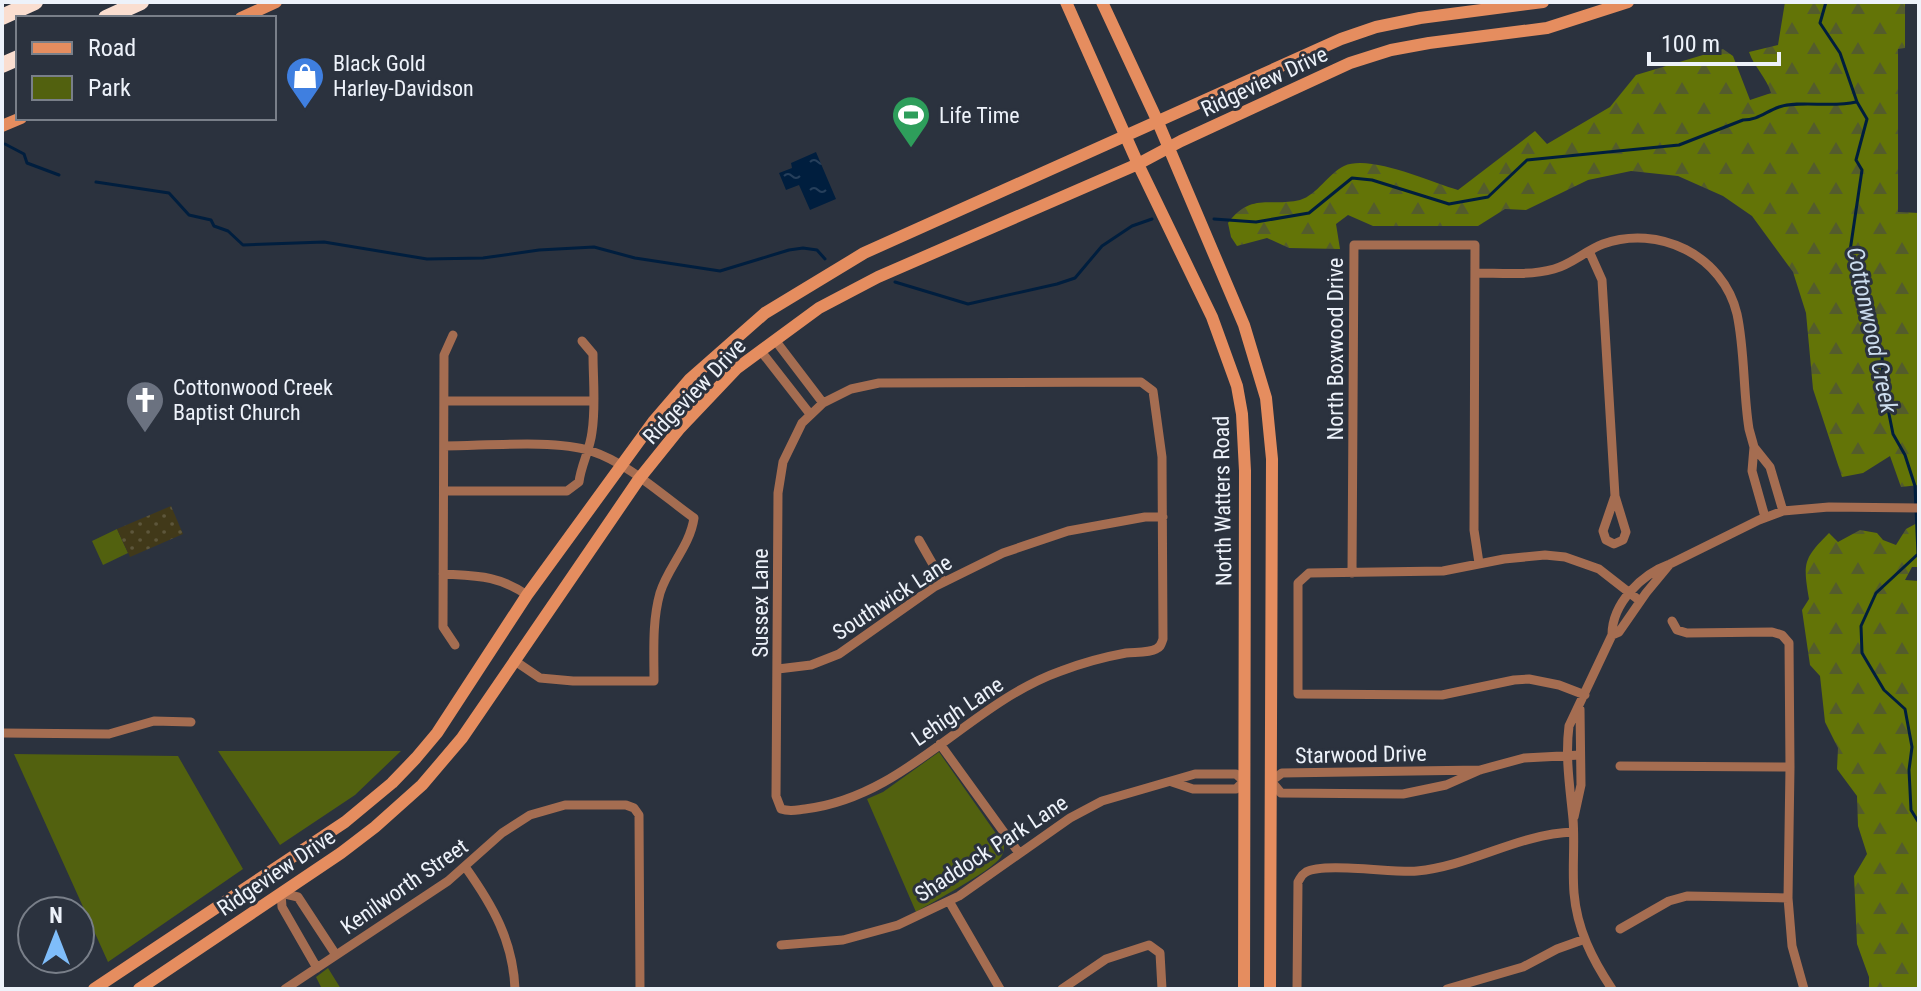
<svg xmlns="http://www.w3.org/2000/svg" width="1921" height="991" font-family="'Roboto Condensed',sans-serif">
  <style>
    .green { fill: #52610f }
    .forest { fill: url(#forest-firs) }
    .sand { fill: url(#sand-dots) }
    .water { fill: url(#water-ripples) }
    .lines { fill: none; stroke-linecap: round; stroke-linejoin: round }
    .stream { stroke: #001e3e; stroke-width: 3 }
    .minor { stroke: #a56d51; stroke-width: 9 }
    .secondary { stroke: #e58d5f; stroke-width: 12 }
    .motorway { stroke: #faded0; stroke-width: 16 }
    .labels { text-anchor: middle; stroke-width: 6; stroke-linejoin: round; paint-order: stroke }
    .poi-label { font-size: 22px; fill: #edf2fa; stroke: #2b323e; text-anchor: start }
    .street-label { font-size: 22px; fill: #edf2fa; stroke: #2b323e }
    .water-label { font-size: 24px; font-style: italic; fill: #cbdcee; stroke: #2b323e }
  </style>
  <defs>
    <pattern id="forest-firs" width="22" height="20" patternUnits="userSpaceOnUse" patternTransform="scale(2)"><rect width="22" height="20" fill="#637407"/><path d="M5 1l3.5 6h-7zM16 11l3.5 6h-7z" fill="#545c2c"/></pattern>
    <pattern id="sand-dots" width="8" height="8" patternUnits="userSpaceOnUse" patternTransform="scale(2)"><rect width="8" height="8" fill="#413919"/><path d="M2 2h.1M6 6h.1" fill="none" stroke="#5d563b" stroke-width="1.8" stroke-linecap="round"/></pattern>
    <pattern id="water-ripples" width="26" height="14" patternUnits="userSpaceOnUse" patternTransform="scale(2)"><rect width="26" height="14" fill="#001e3e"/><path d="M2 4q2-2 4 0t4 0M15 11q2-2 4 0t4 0" fill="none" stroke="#263f5b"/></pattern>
  </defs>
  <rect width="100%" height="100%" fill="#2b323e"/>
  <!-- green -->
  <path class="green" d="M117,529L128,553L103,565L92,541Z
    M218,751H401L355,795L280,845Z
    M939,752L1004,845C1004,850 1004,852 1001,857C990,872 934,901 916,912L867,799L883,792Z
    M14,754L178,756L243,869L108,962Z
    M328,968L341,989H322L316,977Z"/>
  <!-- forest -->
  <path class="forest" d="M1785,2H1905V48L1898,49V212L1919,213V485L1901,487L1890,456L1863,473L1842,477L1813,389L1806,313L1793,272L1752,216L1723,196L1678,176L1631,171L1588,180L1526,210L1505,209L1478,226H1373L1348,215L1336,224L1340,249L1289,248L1267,238L1237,246L1231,237L1228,223C1251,192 1270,207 1300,200C1317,195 1329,173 1344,166C1370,154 1430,182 1458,190L1535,131L1547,144L1610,107L1636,75L1723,49L1733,56L1750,100L1771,93C1767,78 1754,67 1749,52L1778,45Z
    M1919,522V567H1912L1905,580L1919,581V989H1869V977L1857,944L1854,876L1867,854L1858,826L1857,796L1837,769L1838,748L1825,722L1820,676L1810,665L1802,610L1809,599C1803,563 1803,559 1829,533L1838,542L1860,530L1877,533L1883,540L1896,545L1906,529Z"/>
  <!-- sand -->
  <path class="sand" d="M171,506L183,534L130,557L117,529Z"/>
  <!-- water -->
  <path class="water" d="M816,152L836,199L810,210L799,185L786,190L779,173L792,168L791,163Z"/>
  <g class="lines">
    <!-- stream -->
    <path class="stream" d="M1826,2L1820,23L1840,53L1857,102L1867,119L1856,160L1862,170L1850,251L1882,353L1883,384L1893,434L1905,455L1915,486L1918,554L1876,593L1861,626L1862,653L1884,690L1905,709L1912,747L1909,770L1911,810L1919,823
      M5,144L24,154L27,163L59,175
      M96,182L169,193L189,215L211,220L214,226L228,231L243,245L324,242L427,259L483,258L539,250L594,247L635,258L720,271L789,250L803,248L817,250L825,259
      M1214,219L1256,222L1309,213L1352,178L1372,180L1449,204L1488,197L1527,160L1679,145L1743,120C1758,120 1765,112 1779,107C1799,100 1832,108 1856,102
      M895,282L968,304L1057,284L1075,278L1102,246L1132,226L1152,219"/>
    <!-- minor -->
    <path class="minor" d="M1589,251L1602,280L1615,496L1626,532L1623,540L1614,544L1606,540L1603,531L1615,496
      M1475,273C1501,273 1528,276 1554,269C1572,264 1585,251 1603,244C1658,224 1723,255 1737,314C1745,351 1743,392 1749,429L1754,447L1770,467L1783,511
      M453,335L444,355L443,627L455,645
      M775,340L823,403
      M760,350L810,414
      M1141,382L1153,391L1162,457L1163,639C1161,644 1161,647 1156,649C1149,653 1135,652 1126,653C1104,657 1082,663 1061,671C968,704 906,797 805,809C796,810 790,812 781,809L776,796L778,493L783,462L802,423L823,403L851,389L879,383Z
      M444,401H593
      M444,446C484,446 555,439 591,451C628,463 662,495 694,518C690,546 668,567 660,593C652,621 654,652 654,681H573L540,678L515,661
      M1754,447L1752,471L1765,517
      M444,491H567L579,482C581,465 590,450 592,432C596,406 593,380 593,354L582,341
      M919,540L943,582
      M1352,573L1354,245H1475L1474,530L1479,563
      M443,574C477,576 498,575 527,595
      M1672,621L1677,630L1687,633L1772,632L1782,635L1789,643L1790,767L1788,898L1792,946L1804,989
      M1612,635L1619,632L1646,593L1670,564
      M778,669L811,665L839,654L934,587L1003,553L1068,531L1145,517H1163
      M1585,695L1559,685L1529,679L1514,680L1442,695L1298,694V583L1309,573L1443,571L1504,559L1545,555L1565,557L1599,569L1640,601
      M2,733L109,734L154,721L191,722
      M940,744L1019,853
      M1620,766L1790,767
      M1480,770L1282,773L1271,781L1281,793L1403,794L1446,785L1480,770L1524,758L1580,755
      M1574,817L1581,785L1580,709
      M466,868C493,906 513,941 515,989
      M949,901L1000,989
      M1620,929L1669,901L1687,896L1788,898
      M781,945L843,940L898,925L959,896L1070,818L1102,801L1195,774H1236L1244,781L1236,789H1193L1172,782
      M317,968L282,907L281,893L298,897L336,955
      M285,989L448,881L502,833L530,815L565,805H626L634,808L639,815L640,989
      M1062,989L1106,959L1149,945L1160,953L1162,989
      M1297,989L1298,882C1301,877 1301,875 1306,872C1324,862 1392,873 1417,871C1471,866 1518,834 1573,832
      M1447,989L1523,967L1557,949L1585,939
      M1612,989C1592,959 1577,929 1574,893C1572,868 1575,843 1573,819C1570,788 1565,757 1569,726L1612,635C1612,603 1642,574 1670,564L1759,520L1783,511L1829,507L1919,508"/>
    <!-- secondary -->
    <path class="secondary" d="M1066,2L1138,164L1212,317L1237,386L1242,414L1245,471L1244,989
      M1102,2L1157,120L1244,325L1266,398L1272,459L1270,989
      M241,18L276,2
      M2,126L21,118
      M94,989L345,822L392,783L416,758L437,733L527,595L653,422L690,379L765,313L864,253L1341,39L1376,27L1420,18L1543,2
      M139,989L341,853L375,827L422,785L462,738L639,479L680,428L736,369L819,308L878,277L1138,164L1181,141L1350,63L1391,50L1429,43L1547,28L1628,2"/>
    <!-- motorway -->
    <path class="motorway" d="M2,17L35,2
      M106,18L141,2
      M2,65L18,58"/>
  </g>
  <!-- icons -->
  <defs>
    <symbol id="shop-pin" viewBox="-11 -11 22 30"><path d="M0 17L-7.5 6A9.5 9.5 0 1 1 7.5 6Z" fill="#3f7fe0" stroke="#2b323e"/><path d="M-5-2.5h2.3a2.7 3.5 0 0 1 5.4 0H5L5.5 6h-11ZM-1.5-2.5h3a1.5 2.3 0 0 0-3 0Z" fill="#fff"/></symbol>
    <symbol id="stadium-pin" viewBox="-11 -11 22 30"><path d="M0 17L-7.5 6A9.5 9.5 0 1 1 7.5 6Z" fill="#2e9e5b" stroke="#2b323e"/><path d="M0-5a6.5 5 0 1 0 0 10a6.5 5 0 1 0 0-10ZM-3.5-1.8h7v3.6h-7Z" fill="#fff"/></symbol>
    <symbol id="church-pin" viewBox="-11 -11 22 30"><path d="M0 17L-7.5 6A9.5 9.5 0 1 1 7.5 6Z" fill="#6b7280" stroke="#2b323e"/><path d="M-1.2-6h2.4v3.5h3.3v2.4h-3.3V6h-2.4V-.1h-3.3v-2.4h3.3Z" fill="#fff"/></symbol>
  </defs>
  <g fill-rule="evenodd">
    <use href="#shop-pin" x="283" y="54" width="44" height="60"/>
    <use href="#stadium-pin" x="889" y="93" width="44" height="60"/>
    <use href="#church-pin" x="123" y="378" width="44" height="60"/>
  </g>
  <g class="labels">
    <!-- poi labels -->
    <g class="poi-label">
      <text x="333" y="71">Black Gold<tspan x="333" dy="25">Harley-Davidson</tspan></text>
      <text x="939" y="123">Life Time</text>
      <text x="173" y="395">Cottonwood Creek<tspan x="173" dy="25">Baptist Church</tspan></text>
    </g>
    <!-- street labels -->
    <g class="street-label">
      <text transform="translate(1264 81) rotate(-25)" y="8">Ridgeview Drive</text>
      <text transform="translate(1335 349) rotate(-90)" y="8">North Boxwood Drive</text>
      <text transform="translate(694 391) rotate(-46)" y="8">Ridgeview Drive</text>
      <text transform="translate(1222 501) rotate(-91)" y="8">North Watters Road</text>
      <text transform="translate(892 597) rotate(-33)" y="8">Southwick Lane</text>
      <text transform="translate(760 603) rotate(-90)" y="8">Sussex Lane</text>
      <text transform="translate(957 711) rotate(-34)" y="8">Lehigh Lane</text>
      <text transform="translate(1361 754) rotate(-1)" y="8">Starwood Drive</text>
      <text transform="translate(991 848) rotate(-33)" y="8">Shaddock Park Lane</text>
      <text transform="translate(276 872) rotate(-34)" y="8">Ridgeview Drive</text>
      <text transform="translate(404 886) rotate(-35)" y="8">Kenilworth Street</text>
    </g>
    <!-- water labels -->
    <g class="water-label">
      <text transform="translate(1872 330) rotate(78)" y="8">Cottonwood Creek</text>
    </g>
  </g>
  <!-- border -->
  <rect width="1921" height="991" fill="none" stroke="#edf2fa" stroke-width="8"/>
  <!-- legend -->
  <rect x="16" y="16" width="260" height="104" fill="#2b323e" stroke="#797f89" stroke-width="2"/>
  <rect x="32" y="42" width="40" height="12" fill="#e58d5f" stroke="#797f89" stroke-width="2"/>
  <text x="88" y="56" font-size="24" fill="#edf2fa">Road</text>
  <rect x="32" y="76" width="40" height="24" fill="#52610f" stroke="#797f89" stroke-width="2"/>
  <text x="88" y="96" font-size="24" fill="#edf2fa">Park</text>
  <!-- north arrow -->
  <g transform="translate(56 935)"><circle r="38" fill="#2b323e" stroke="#797f89" stroke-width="2"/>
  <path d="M0-6L14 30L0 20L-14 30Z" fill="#7fbdfa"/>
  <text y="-12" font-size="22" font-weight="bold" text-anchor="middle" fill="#edf2fa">N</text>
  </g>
  <!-- scale -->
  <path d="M1649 52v12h130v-12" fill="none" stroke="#edf2fa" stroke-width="4"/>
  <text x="1661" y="52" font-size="24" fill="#edf2fa" stroke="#2b323e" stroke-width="6" paint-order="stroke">100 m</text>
</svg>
